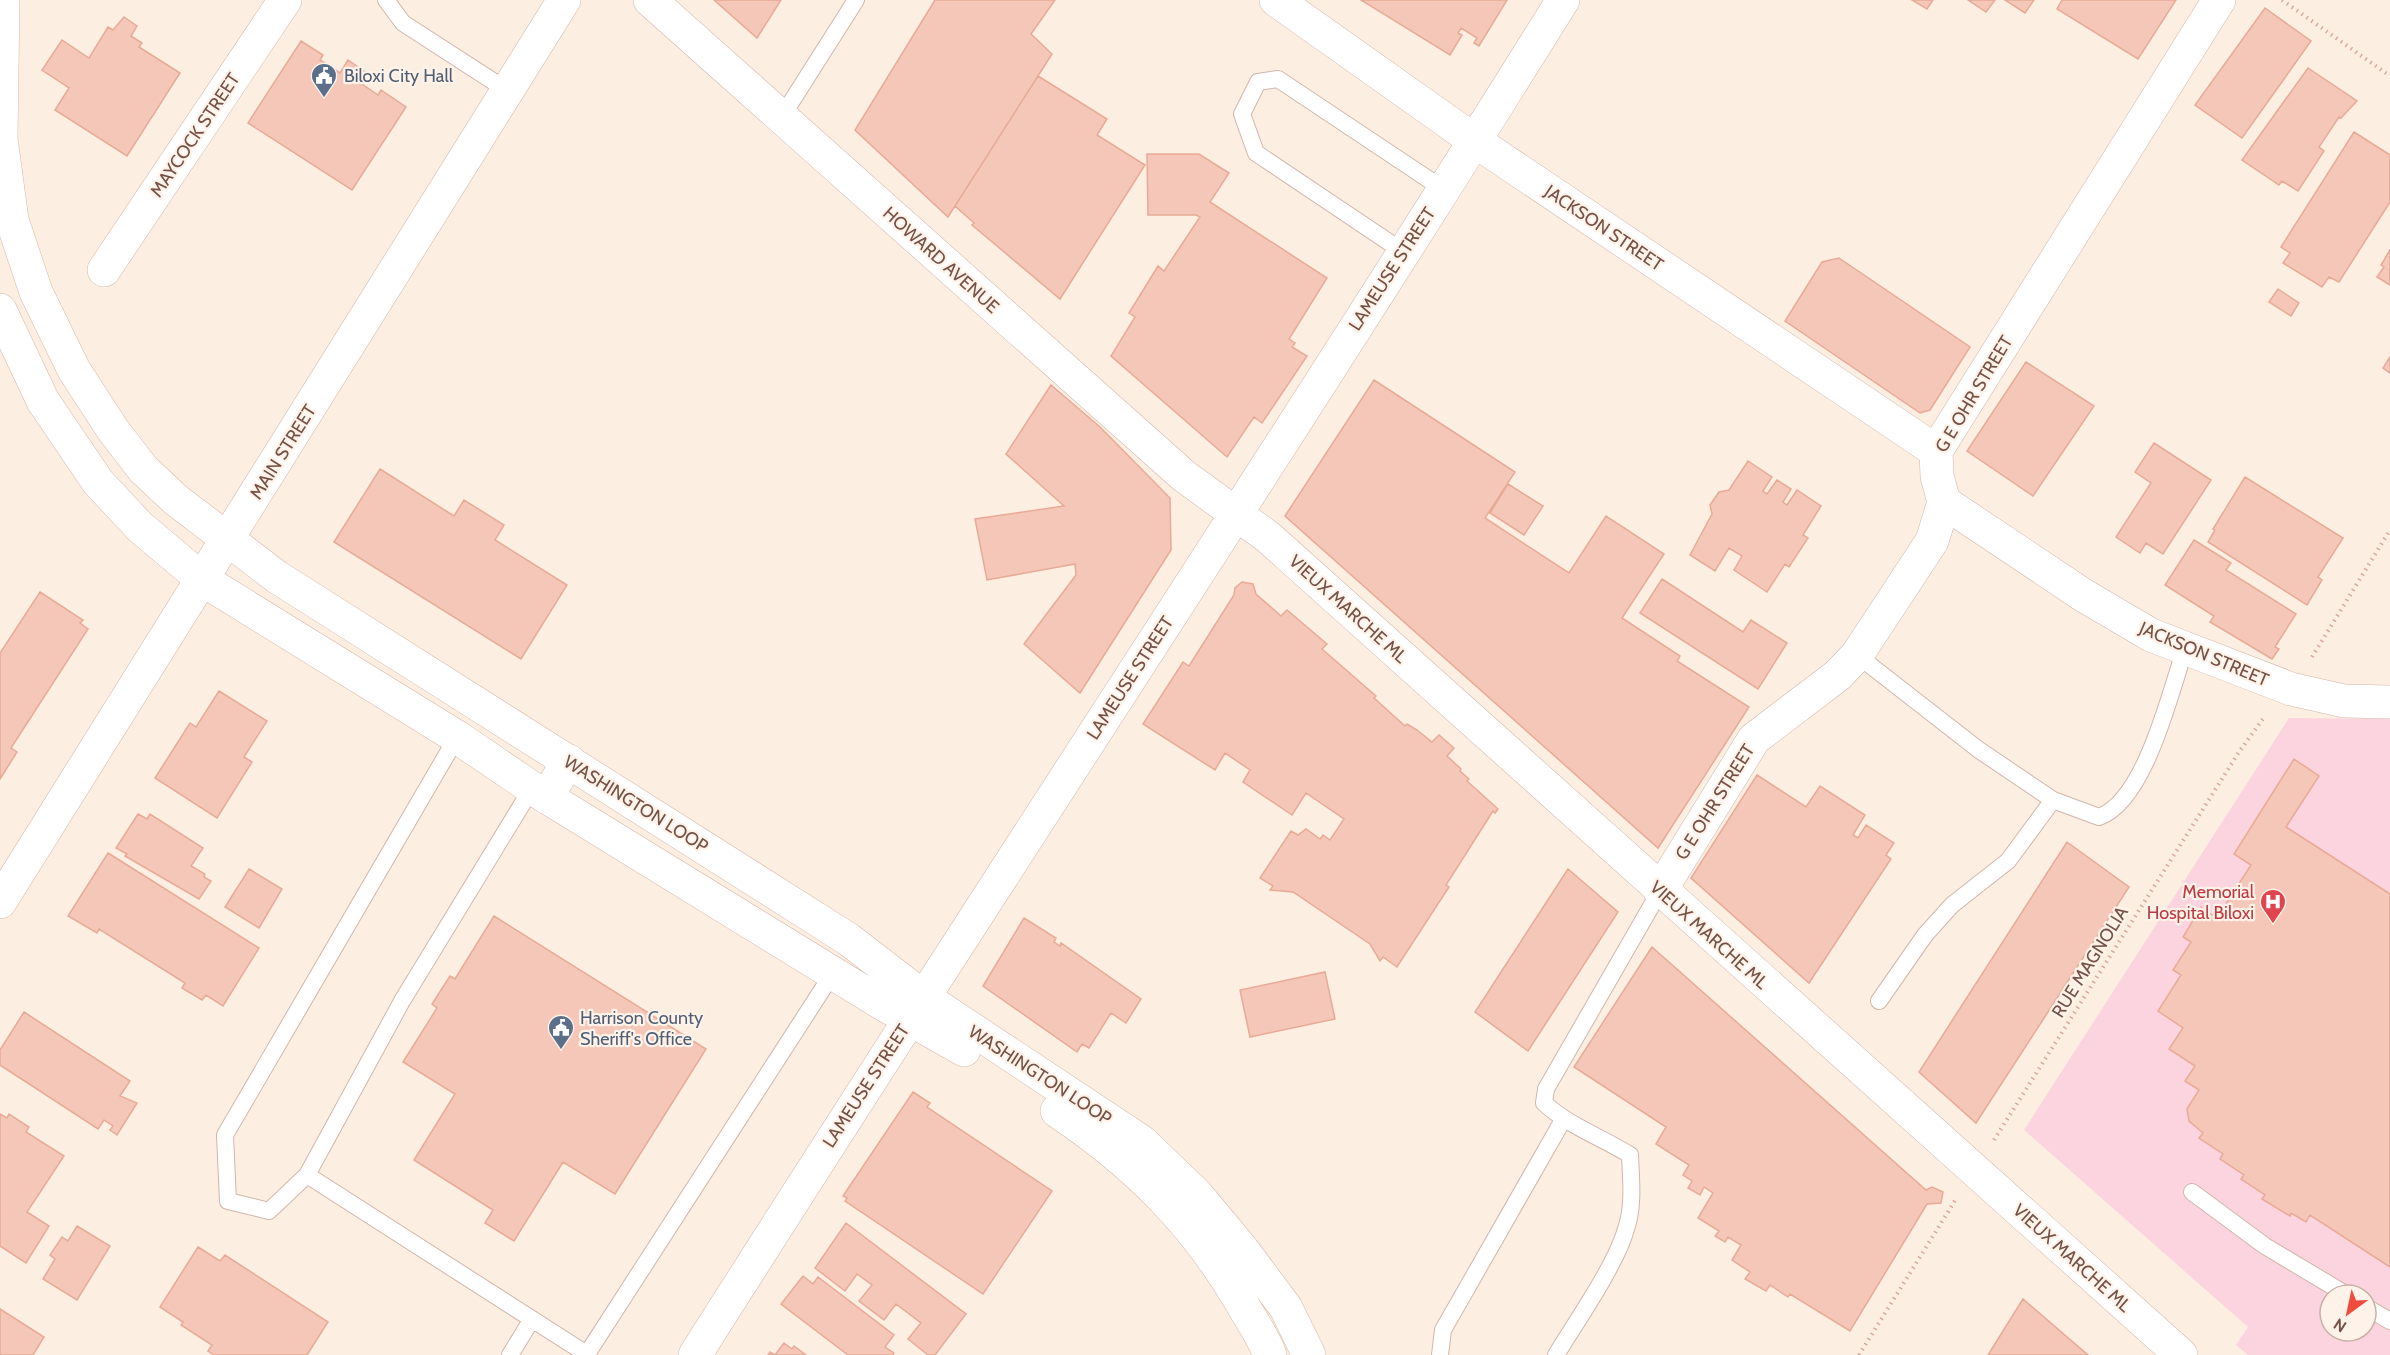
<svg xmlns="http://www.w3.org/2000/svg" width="2390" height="1355" font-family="Cabin,sans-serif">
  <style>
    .medical { fill: #fcd4df; fill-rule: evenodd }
    .building { fill: #f4c7b8; stroke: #e8aa97; stroke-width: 1.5 }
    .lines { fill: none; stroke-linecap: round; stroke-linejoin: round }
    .service-casing { stroke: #d1b6ab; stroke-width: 18 }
    .minor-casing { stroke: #d1b6ab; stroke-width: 34 }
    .tertiary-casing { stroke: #d1b6ab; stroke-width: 34 }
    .secondary-casing { stroke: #d7b7a9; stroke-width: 34 }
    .path { stroke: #d9aa9b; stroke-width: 4; stroke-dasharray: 1.5 4.5; stroke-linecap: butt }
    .service { stroke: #fff; stroke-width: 16 }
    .minor { stroke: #fff; stroke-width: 33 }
    .tertiary { stroke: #fff; stroke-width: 33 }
    .secondary { stroke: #fff; stroke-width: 33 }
    .labels { text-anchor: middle; stroke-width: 4.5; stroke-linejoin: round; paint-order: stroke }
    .service-label { font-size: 18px; fill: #4e5e75; stroke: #fff3e9; text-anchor: start }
    .street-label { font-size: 18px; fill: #765147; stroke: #fff3e9 }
    .health-label { font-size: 18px; fill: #be3a42; stroke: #fff3e9; text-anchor: end }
  </style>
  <rect width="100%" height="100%" fill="#fdeee2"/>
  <!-- medical -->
  <path class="medical" d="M2289,718L2390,719V1355H2248L2236,1345L2248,1327L2024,1130ZM2330,1295H2366V1331H2330Z"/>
  <!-- building -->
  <path class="building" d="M714,0H781L757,38Z
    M935,0H1055L1031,34L1052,54L948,217L855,130Z
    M1361,0H1507L1479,46L1474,43L1477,38L1461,28L1458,33L1462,35L1450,55Z
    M1912,0H1933L1927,9Z
    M1968,0H1995L1986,12Z
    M2005,0H2034L2025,13Z
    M2062,0H2176L2138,59L2057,9Z
    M2265,8L2311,41L2242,138L2195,105Z
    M124,17L137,26L131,36L142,43L139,47L180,73L127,156L55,110L69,88L42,70L62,40L89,58L108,27L113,30Z
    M301,41L323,55L320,60L340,73L348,60L368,74L362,84L378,95L381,90L406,107L352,190L248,123Z
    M2308,68L2357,101L2341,118L2339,117L2319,147L2324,151L2298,191L2282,181L2279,185L2242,160Z
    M1038,76L1107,119L1097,135L1145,165L1060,299L972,225L974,223L955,206Z
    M2354,132L2390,155V202L2339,282L2329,277L2322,287L2283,263L2290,253L2281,247Z
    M1147,154H1199L1229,173L1210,202L1327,278L1289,339L1295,343L1292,347L1307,356L1262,423L1254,417L1227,457L1111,356L1135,317L1129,313L1158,266L1164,271L1200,217L1196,215H1148Z
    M2390,250V285L2377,277L2384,267L2381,265Z
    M1839,258L1970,347L1930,410L1920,413L1785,321L1822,262Z
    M2278,289L2299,303L2291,316L2269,302Z
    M2390,357V373L2383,368Z
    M2026,362L2094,406L2033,496L1967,451Z
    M1374,380L1515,472L1485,518L1569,573L1606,516L1664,554L1622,618L1680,656L1677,661L1749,707L1658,848L1285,516Z
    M1051,385L1100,427L1170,498L1171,550L1080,693L1024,644L1076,575L1075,564L987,580L975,519L1064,506L1006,454Z
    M2154,443L2211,480L2163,554L2146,543L2140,553L2116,537L2151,483L2135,472Z
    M1748,461L1772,477L1763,491L1767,494L1777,480L1791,489L1783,502L1787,505L1797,490L1821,506L1803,535L1808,538L1789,567L1785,564L1767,592L1734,570L1742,556L1729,548L1715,571L1690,555L1712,514L1710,505L1719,492L1729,490Z
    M380,469L454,516L464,500L504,525L495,540L567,585L521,659L334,542Z
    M2245,477L2343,538L2318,577L2322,580L2307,605L2208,542L2215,530L2213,529Z
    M1508,484L1543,506L1524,535L1490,513Z
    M2194,540L2231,563L2226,570L2296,614L2275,647L2279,649L2272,659L2210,622L2214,616L2165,585Z
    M1662,579L1743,632L1751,620L1787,643L1758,689L1640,613Z
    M1242,582L1253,584L1256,594L1281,616L1287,610L1327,644L1322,649L1376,696L1374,698L1405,726L1407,724L1417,730L1432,742L1439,735L1454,748L1447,756L1461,769L1460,771L1469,779L1467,781L1498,809L1495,813L1493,811L1446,885L1449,887L1397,967L1383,957L1380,961L1370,944L1293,892L1270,890L1273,886L1260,878L1291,831L1298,835L1306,829L1320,839L1323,835L1330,840L1344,819L1306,793L1292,815L1243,782L1250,770L1225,753L1215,770L1143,724L1183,662L1189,666L1234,595L1235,588Z
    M40,592L83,620L80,623L88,629L11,748L17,752L0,779V653Z
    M219,691L267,721L244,757L252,762L217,818L155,778L190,723L196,727Z
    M2294,759L2319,776L2286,827L2390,894V1267L2310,1215L2306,1222L2291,1213L2290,1216L2262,1199L2265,1195L2241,1179L2244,1175L2220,1159L2223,1154L2199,1138L2203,1133L2189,1121L2187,1109L2199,1090L2185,1081L2195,1066L2169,1049L2183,1028L2158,1011L2181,975L2173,970L2191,942L2183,937L2201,907L2217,918L2251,865L2234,854Z
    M1757,775L1806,807L1820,786L1865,815L1853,835L1858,838L1866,825L1894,843L1886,855L1891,859L1809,983L1691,878Z
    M138,814L147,819L150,814L203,848L191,866L205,874L204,877L211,881L199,899L125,856L127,854L116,848Z
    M2067,842L2129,887L1976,1123L1919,1072Z
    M108,853L259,948L223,1006L206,995L202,1000L182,988L185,983L99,929L97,933L68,916Z
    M249,869L282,889L259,928L225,907Z
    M1568,869L1618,912L1528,1051L1475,1012Z
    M494,916L706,1049L615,1194L563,1162L514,1241L485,1223L493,1210L414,1160L455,1094L403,1062L437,1008L432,1004L450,976L455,979Z
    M1024,918L1056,938L1054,942L1060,946L1061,943L1141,999L1126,1023L1111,1013L1089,1048L1082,1044L1077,1052L983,986Z
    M1652,947L1926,1190L1932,1187L1943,1192L1941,1203L1927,1204L1850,1331L1790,1294L1788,1297L1770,1285L1766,1291L1745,1279L1750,1272L1732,1260L1741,1245L1728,1237L1725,1242L1715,1236L1719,1231L1698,1218L1713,1193L1704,1187L1700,1195L1688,1188L1692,1181L1683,1175L1689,1165L1656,1144L1666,1127L1574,1067Z
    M1325,972L1335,1019L1250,1037L1240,990Z
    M24,1012L130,1081L120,1096L137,1103L117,1135L110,1130L113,1126L104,1120L98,1129L0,1065V1050Z
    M913,1092L930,1103L927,1107L1052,1191L983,1294L845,1201L847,1198L843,1196Z
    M0,1114L7,1118L9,1114L29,1127L26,1132L64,1156L27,1212L49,1226L26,1263L0,1246Z
    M846,1223L966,1314L935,1355H928L908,1339L921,1323L896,1304L884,1320L859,1301L872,1285L857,1274L845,1291L815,1268Z
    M77,1226L110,1246L77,1300L43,1279L55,1259L50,1255L62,1237L68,1241Z
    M198,1247L220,1261L225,1255L328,1322L307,1355H214L208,1351L212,1345L181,1325L183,1322L160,1307Z
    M803,1276L813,1284L818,1277L894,1335L885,1347L894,1353L893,1355H848L781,1304Z
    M2023,1299L2088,1355H1988Z
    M0,1309L44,1337L33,1355H0Z
    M784,1343L792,1349L794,1346L806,1355H768L770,1352L775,1355Z"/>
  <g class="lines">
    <defs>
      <path id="service" d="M386,0L403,23L508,91
        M781,118L856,0
        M1402,251L1256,153L1242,114L1258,82L1278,79L1443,189
        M1857,655L1979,750L2053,800
        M457,737L225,1135L228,1201L269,1211L307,1175L402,1001L532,788
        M1879,1001L1925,935L1952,905L2008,861L2053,800L2099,817C2145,801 2170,693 2185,649
        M307,1175L588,1355
        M2192,1192L2265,1246L2347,1295
        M2366,1307L2390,1321
        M587,1354L833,973
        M510,1355L532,1319
        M1440,1355L1443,1330L1563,1120
        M1556,1355C1576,1322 1616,1265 1626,1229C1634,1206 1631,1179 1630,1155C1601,1137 1569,1126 1544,1103L1546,1089L1660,891"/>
      <path id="minor" d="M650,0L1184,476L1268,537L2181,1355
        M1276,0L1475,141L1936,451
        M104,270L285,0
        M1944,502L2083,595L2151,635L2291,689L2344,701L2390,702
        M546,797L569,761
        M1660,891L1754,739L1838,675L1857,655L1932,541L1944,502L1937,476L1936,451L2219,0"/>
      <path id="tertiary" d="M0,902L564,0
        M695,1355C982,902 1279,455 1563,0"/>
      <path id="secondary" d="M3,0L1,139L12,220L36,292L74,370L113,430L143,469L176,500L277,577L848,939L922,996L1142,1142L1197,1195L1242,1249L1286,1308L1309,1355
        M0,310L43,401L98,482L140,527L203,580L457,737L532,788L883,1004L964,1050
        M1057,1111C1135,1163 1194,1222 1241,1302C1251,1320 1263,1336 1270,1355"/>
    </defs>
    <!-- service casing -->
    <use href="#service" class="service-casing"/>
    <!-- minor casing -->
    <use href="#minor" class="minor-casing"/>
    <!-- tertiary casing -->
    <use href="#tertiary" class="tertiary-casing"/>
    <!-- secondary casing -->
    <use href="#secondary" class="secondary-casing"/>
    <!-- path -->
    <path class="path" d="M2282,0L2390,76
      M2312,657L2390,530
      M1994,1140L2239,752L2265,716
      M1859,1355L1956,1199"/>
    <!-- service -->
    <use href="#service" class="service"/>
    <!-- minor -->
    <use href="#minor" class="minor"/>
    <!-- tertiary -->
    <use href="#tertiary" class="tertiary"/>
    <!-- secondary -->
    <use href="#secondary" class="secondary"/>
  </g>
  <!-- icons -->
  <defs>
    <symbol id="civic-pin" viewBox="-11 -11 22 30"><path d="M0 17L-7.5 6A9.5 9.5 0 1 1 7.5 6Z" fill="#5c6f8a" stroke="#fff3e9"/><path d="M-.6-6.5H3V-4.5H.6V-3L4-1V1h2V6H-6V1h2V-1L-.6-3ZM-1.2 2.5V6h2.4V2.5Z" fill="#fff"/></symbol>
    <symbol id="hospital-pin" viewBox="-11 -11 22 30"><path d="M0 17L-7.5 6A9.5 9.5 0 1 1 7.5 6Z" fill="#e0444e" stroke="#fff3e9"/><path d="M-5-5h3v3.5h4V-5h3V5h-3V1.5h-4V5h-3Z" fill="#fff"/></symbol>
  </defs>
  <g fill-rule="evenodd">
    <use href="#civic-pin" x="309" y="61" width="30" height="40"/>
    <use href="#hospital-pin" x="2258" y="887" width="30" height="40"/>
    <use href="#civic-pin" x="546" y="1013" width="30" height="40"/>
  </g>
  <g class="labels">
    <!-- service labels -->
    <g class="service-label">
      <text x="344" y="82">Biloxi City Hall</text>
      <text x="580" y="1024">Harrison County<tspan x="580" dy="21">Sheriff's Office</tspan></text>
    </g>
    <!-- street labels -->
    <g class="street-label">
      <text transform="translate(195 135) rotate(-56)" y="6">MAYCOCK STREET</text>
      <text transform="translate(1604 228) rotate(34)" y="6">JACKSON STREET</text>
      <text transform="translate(941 260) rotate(42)" y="6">HOWARD AVENUE</text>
      <text transform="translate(1392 269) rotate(-57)" y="6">LAMEUSE STREET</text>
      <text transform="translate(1974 394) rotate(-59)" y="6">G E OHR STREET</text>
      <text transform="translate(283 452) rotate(-58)" y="6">MAIN STREET</text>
      <text transform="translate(1348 609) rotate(42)" y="6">VIEUX MARCHE ML</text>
      <text transform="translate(2204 654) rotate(23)" y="6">JACKSON STREET</text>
      <text transform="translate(1130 678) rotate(-57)" y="6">LAMEUSE STREET</text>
      <text transform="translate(1715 802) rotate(-58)" y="6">G E OHR STREET</text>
      <text transform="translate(636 804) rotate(32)" y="6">WASHINGTON LOOP</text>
      <text transform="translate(1709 935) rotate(42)" y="6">VIEUX MARCHE ML</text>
      <text transform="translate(2090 962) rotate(-58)" y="6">RUE MAGNOLIA</text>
      <text transform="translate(1040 1075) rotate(33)" y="6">WASHINGTON LOOP</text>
      <text transform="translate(866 1086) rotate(-57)" y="6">LAMEUSE STREET</text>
      <text transform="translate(2072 1258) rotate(42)" y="6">VIEUX MARCHE ML</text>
    </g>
    <!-- health labels -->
    <g class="health-label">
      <text x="2254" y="898">Memorial<tspan x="2254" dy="21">Hospital Biloxi</tspan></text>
    </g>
  </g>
  <!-- north arrow -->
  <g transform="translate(2348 1313) rotate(213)"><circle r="28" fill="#fff3e9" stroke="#c8b2a8" stroke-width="1.5"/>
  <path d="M0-4.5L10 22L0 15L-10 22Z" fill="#ef4c3f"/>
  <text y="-9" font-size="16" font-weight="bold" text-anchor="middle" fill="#765147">N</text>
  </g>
</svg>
